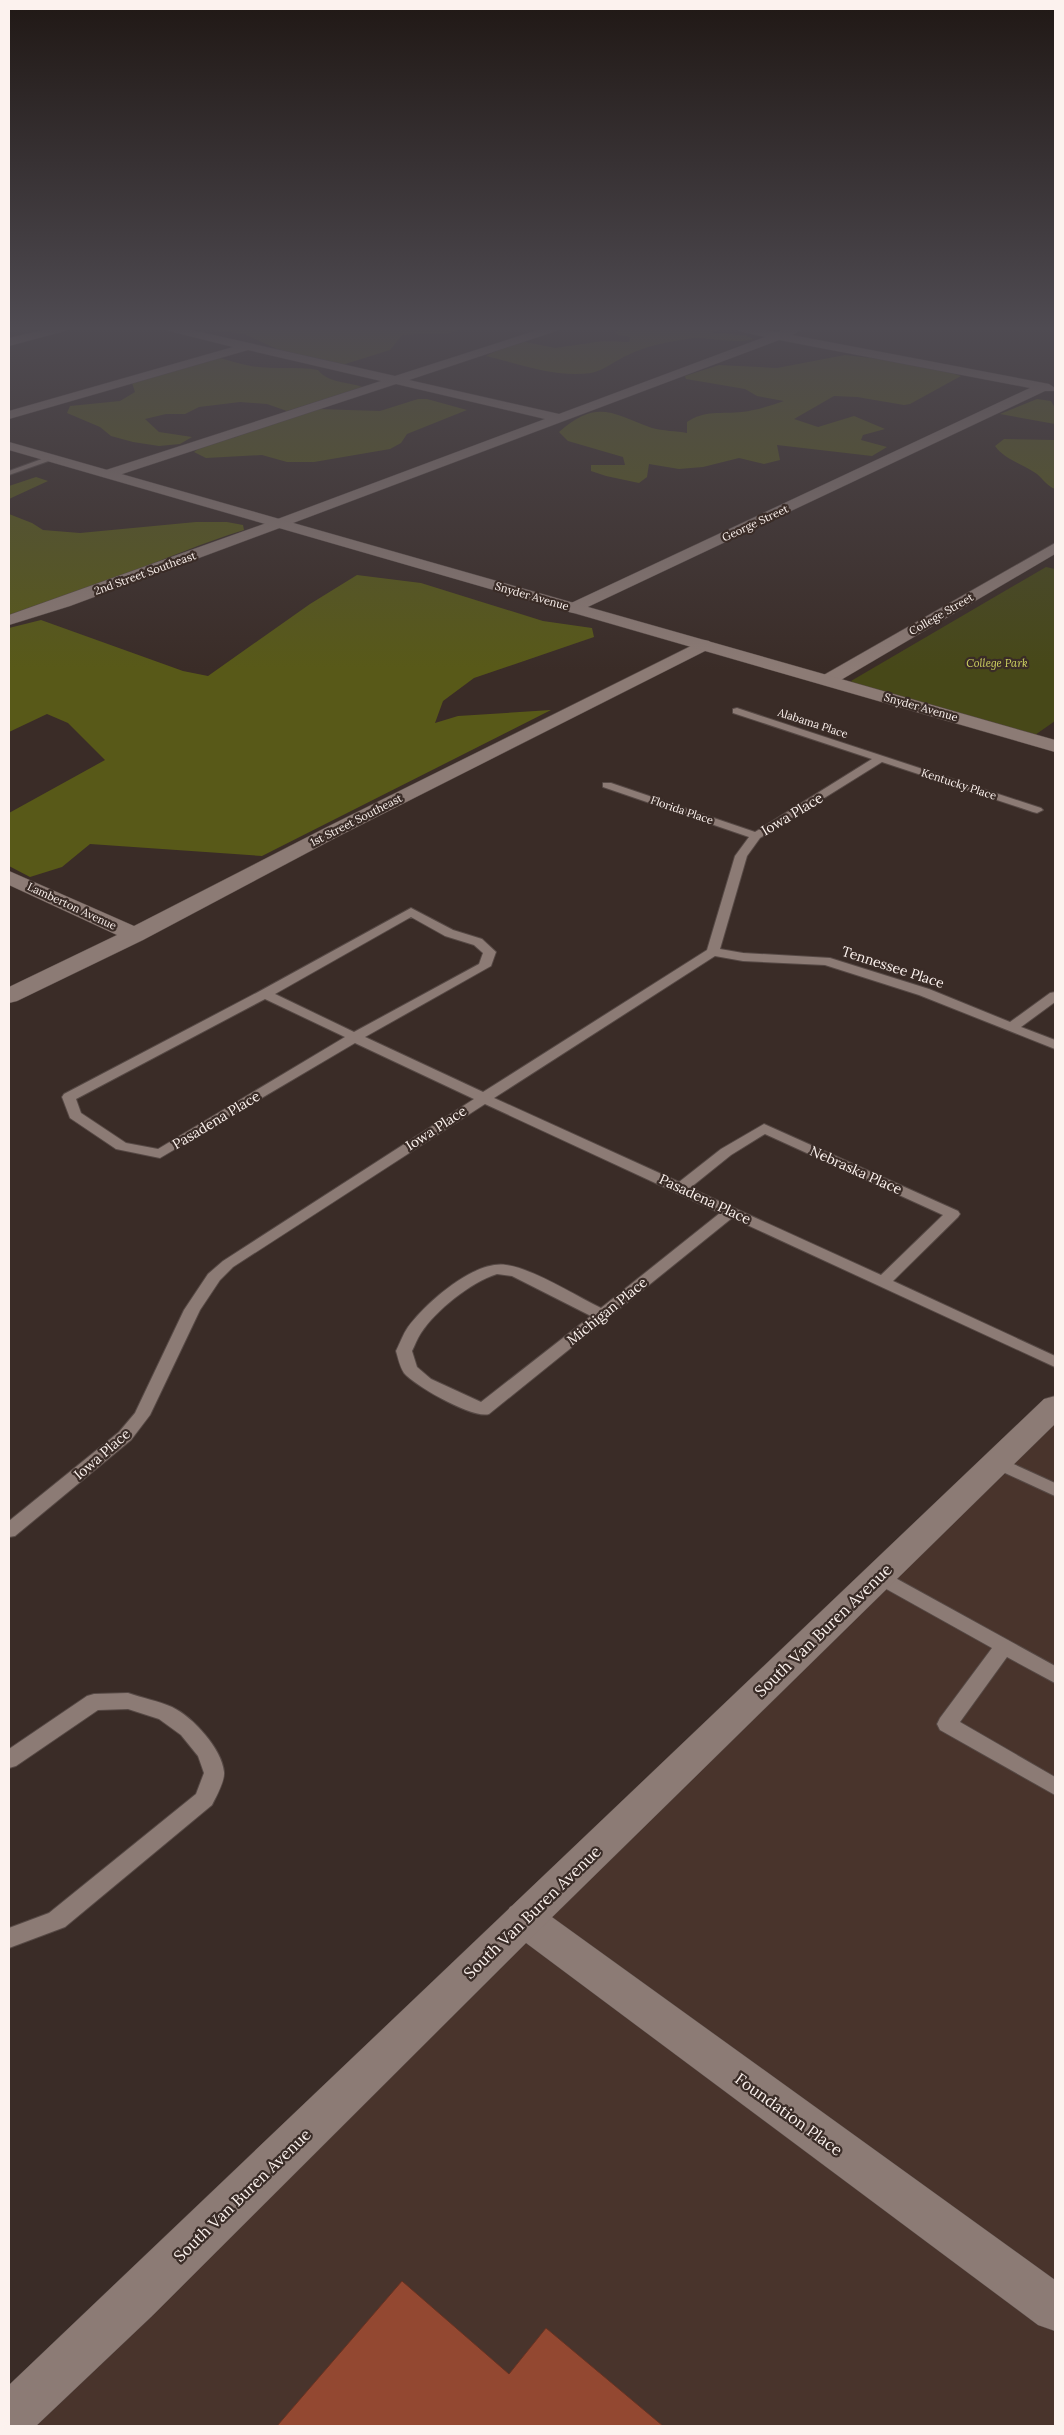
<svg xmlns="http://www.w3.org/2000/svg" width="1064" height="2435" font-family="Lora,serif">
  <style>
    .built { fill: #49342c }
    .green { fill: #474818 }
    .forest { fill: #585918 }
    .building { fill: #934831; stroke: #673222 }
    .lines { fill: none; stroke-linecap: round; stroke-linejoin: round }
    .service-casing { stroke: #564945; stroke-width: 2 }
    .minor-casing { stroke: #564945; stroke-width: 1 }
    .secondary-casing { stroke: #564945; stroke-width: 1 }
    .service { fill: #8c7b75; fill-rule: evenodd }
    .minor { fill: #8c7b75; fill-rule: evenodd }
    .secondary { fill: #8c7b75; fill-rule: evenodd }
    .labels { text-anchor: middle; stroke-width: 4.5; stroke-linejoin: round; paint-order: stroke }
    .far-street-label { font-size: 11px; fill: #fcf2ee; stroke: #3a2c27 }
    .far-park-label { font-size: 11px; font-style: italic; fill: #ced260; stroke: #3a2c27 }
    .street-label { font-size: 14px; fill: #fcf2ee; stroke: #3a2c27 }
    .near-street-label { font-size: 16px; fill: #fcf2ee; stroke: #3a2c27 }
  </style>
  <rect width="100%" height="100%" fill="#3a2c27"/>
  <!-- built -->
  <path class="built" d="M1055,1406V2426H9V2416Z"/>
  <!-- green -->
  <path class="green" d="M1046,567L1055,569V721L1035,735L853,684L851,681Z"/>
  <!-- forest -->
  <path class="forest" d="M203,329H460L451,333L402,335L390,350L342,365L277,349L244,334Z
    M618,329H721L713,333L744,335L754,339C731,345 710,336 687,339C667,342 646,346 628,355C616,360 605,370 591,373C556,378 520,364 486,356L506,346L521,341L555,348L603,341L629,342L630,337L614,334Z
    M845,355C884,360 924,363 961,376L910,404L904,405L857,397L834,396L794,419L818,427L854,416L885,429L863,435L861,440L887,447L872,456L777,445L780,460L764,464L739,458L703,467L679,469L649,464L647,477L639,483L606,476L591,471V465H625L623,457L568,441L559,432C597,399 611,413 652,428C663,431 676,431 687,433V422C704,410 722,414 742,412C757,410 770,406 784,401L757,396L745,389L686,379L685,376L719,365L777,368Z
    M217,357C228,360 240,364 251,366C273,370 296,366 318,370C328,383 348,382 363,387L287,411L267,404L240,402L199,407L185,414H166L145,419L159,432L192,437L180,444L159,446L133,442L111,436L100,427L67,413L70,406L120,401L135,392L132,383Z
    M418,399H427L467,410L407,434L401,443L390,449L314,462H287L262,455L206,458L194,452L205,444L236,437L254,429L317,409L380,411Z
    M1037,399L1051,401L1055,408V424L1000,414Z
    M1004,439L1055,440V489C1047,486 1043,479 1037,474C1023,464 1005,460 995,446Z
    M36,477L48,481L9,499V486Z
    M9,514L32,523L43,530L80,533L196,522H227L243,525L244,530C164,555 90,594 9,615Z
    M357,575L421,583L543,621L592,628L594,637L474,678L443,701L435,723L458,716L551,710L262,856L90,844L62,867L30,877L9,866V813L105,760L68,723L47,714L9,732V628L41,620L183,671L208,676L310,604Z"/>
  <!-- building -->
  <path class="building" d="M402,2281L509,2374L546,2328L663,2426H277Z"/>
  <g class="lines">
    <defs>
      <path id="service" d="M50,456L57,458L9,475V471Z
        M737,708L1041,808L1043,810L1037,813L1033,812L882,762L760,838L747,856L720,949L743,953L830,958L929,989L1010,1022L1050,993L1055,992V1002L1021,1027L1055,1040V1049L919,995L825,965L743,961L715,956L494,1098L679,1182L721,1149L764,1124L958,1211L960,1214L958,1217L893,1281L1055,1356V1367L732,1218L489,1414C473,1419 415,1386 404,1373C400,1367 398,1358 396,1351C400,1343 403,1334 408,1327C426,1303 474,1260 506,1265C534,1269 574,1295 601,1308L720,1213L485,1104L233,1267L220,1280L200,1310L150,1415L131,1440L15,1536L9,1537V1521L119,1432L135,1413L184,1310L208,1274L223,1261L474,1099L355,1043L160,1158L116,1149L70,1118L62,1097L64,1094L260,991L411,908L453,930L482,939L496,952L491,966L365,1037L483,1092L707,950L735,856L749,837L603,787V783H611L755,832L872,759L733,713V709ZM411,917L445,936L474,945L483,953L479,964L354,1032L275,994ZM265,999L345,1037L158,1149L126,1143L81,1113L76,1099ZM765,1134L943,1215L881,1275L690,1188L731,1155ZM497,1274L512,1276L591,1316L481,1402L431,1379L417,1367L412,1351C415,1345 417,1339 421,1333C435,1311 471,1282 497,1274Z
        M998,1457L1055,1483V1496L992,1467L989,1463L992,1459Z
        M879,1569L1055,1666V1683L1007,1657L960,1722L1055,1777V1795L940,1730L937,1724L940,1718L992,1648L872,1581L870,1576L872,1571Z
        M128,1693C142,1698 159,1701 172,1707C193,1717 222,1749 224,1772C225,1781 216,1797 212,1805L65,1927L9,1948V1928L49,1913L196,1794L204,1773L198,1756L181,1735L159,1719L128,1709L98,1710L16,1766L9,1768V1749L87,1696L94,1694Z"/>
      <path id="minor" d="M48,329H67L65,331L9,346V338Z
        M167,329H187L395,376L541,329H558L556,331L409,380L559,414L765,337L738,331L736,329H759L777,332L787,329H803L792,335L1049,384L1055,388L1054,391H1045L575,613L569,612L567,608L569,604L1030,388L779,340L285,526L70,606L9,625V615L275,520L545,419L396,384L113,477H103L101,474L103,471L381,381L248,350L9,419V411L233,347L169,331Z
        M1055,543V554L834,684H822L819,680L822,676Z
        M703,640L709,641L712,645L709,649L337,837L143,940L17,1001L9,1003V987L117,935L9,885V871L134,926L323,829Z
        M524,1902L538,1907L1055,2280V2331L1038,2325L510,1931L504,1919L510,1907Z"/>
      <path id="secondary" d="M9,442L1055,740V752L9,450Z
        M1055,1396V1424L538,1931L152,2316L36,2426H9V2385L1044,1399Z"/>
    </defs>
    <!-- service casing -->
    <use href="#service" class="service-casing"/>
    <!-- minor casing -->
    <use href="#minor" class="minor-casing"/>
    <!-- secondary casing -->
    <use href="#secondary" class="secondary-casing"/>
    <!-- service -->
    <use href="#service" class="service"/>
    <!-- minor -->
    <use href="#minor" class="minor"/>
    <!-- secondary -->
    <use href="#secondary" class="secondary"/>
  </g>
  <!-- sky -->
  <linearGradient id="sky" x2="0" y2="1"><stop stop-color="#201815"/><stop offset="0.49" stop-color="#4f4b52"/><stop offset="1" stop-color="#4f4b52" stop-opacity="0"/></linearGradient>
  <rect width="1064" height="670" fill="url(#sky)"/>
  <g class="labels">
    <!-- far-street labels -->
    <g class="far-street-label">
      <text transform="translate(755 523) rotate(-25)" y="4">George Street</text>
      <text transform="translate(145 573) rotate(-20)" y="4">2nd Street Southeast</text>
      <text transform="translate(532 596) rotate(16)" y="4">Snyder Avenue</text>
      <text transform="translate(941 614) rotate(-30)" y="4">College Street</text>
      <text transform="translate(921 707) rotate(16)" y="4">Snyder Avenue</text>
      <text transform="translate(813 723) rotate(18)" y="4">Alabama Place</text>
      <text transform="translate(959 784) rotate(18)" y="4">Kentucky Place</text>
      <text transform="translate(682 810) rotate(19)" y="4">Florida Place</text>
      <text transform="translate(356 820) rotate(-27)" y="4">1st Street Southeast</text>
      <text transform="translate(72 906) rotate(25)" y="4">Lamberton Avenue</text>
    </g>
    <!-- far-park labels -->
    <g class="far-park-label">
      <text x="997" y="667">College Park</text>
    </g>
    <!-- street labels -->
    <g class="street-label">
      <text transform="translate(792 814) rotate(-31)" y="5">Iowa Place</text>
      <text transform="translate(893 967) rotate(18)" y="5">Tennessee Place</text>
      <text transform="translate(216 1120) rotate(-31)" y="5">Pasadena Place</text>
      <text transform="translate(436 1128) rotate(-33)" y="5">Iowa Place</text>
      <text transform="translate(856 1170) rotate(24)" y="5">Nebraska Place</text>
      <text transform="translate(705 1199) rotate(25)" y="5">Pasadena Place</text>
      <text transform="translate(607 1311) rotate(-39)" y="5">Michigan Place</text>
      <text transform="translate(102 1454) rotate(-41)" y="5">Iowa Place</text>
    </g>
    <!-- near-street labels -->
    <g class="near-street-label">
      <text transform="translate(823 1630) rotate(-44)" y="6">South Van Buren Avenue</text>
      <text transform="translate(532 1912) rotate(-44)" y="6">South Van Buren Avenue</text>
      <text transform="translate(789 2114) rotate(36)" y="6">Foundation Place</text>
      <text transform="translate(242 2195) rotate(-44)" y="6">South Van Buren Avenue</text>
    </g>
  </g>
  <!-- border -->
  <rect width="1064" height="2435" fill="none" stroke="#fcf2ee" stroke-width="20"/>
</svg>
